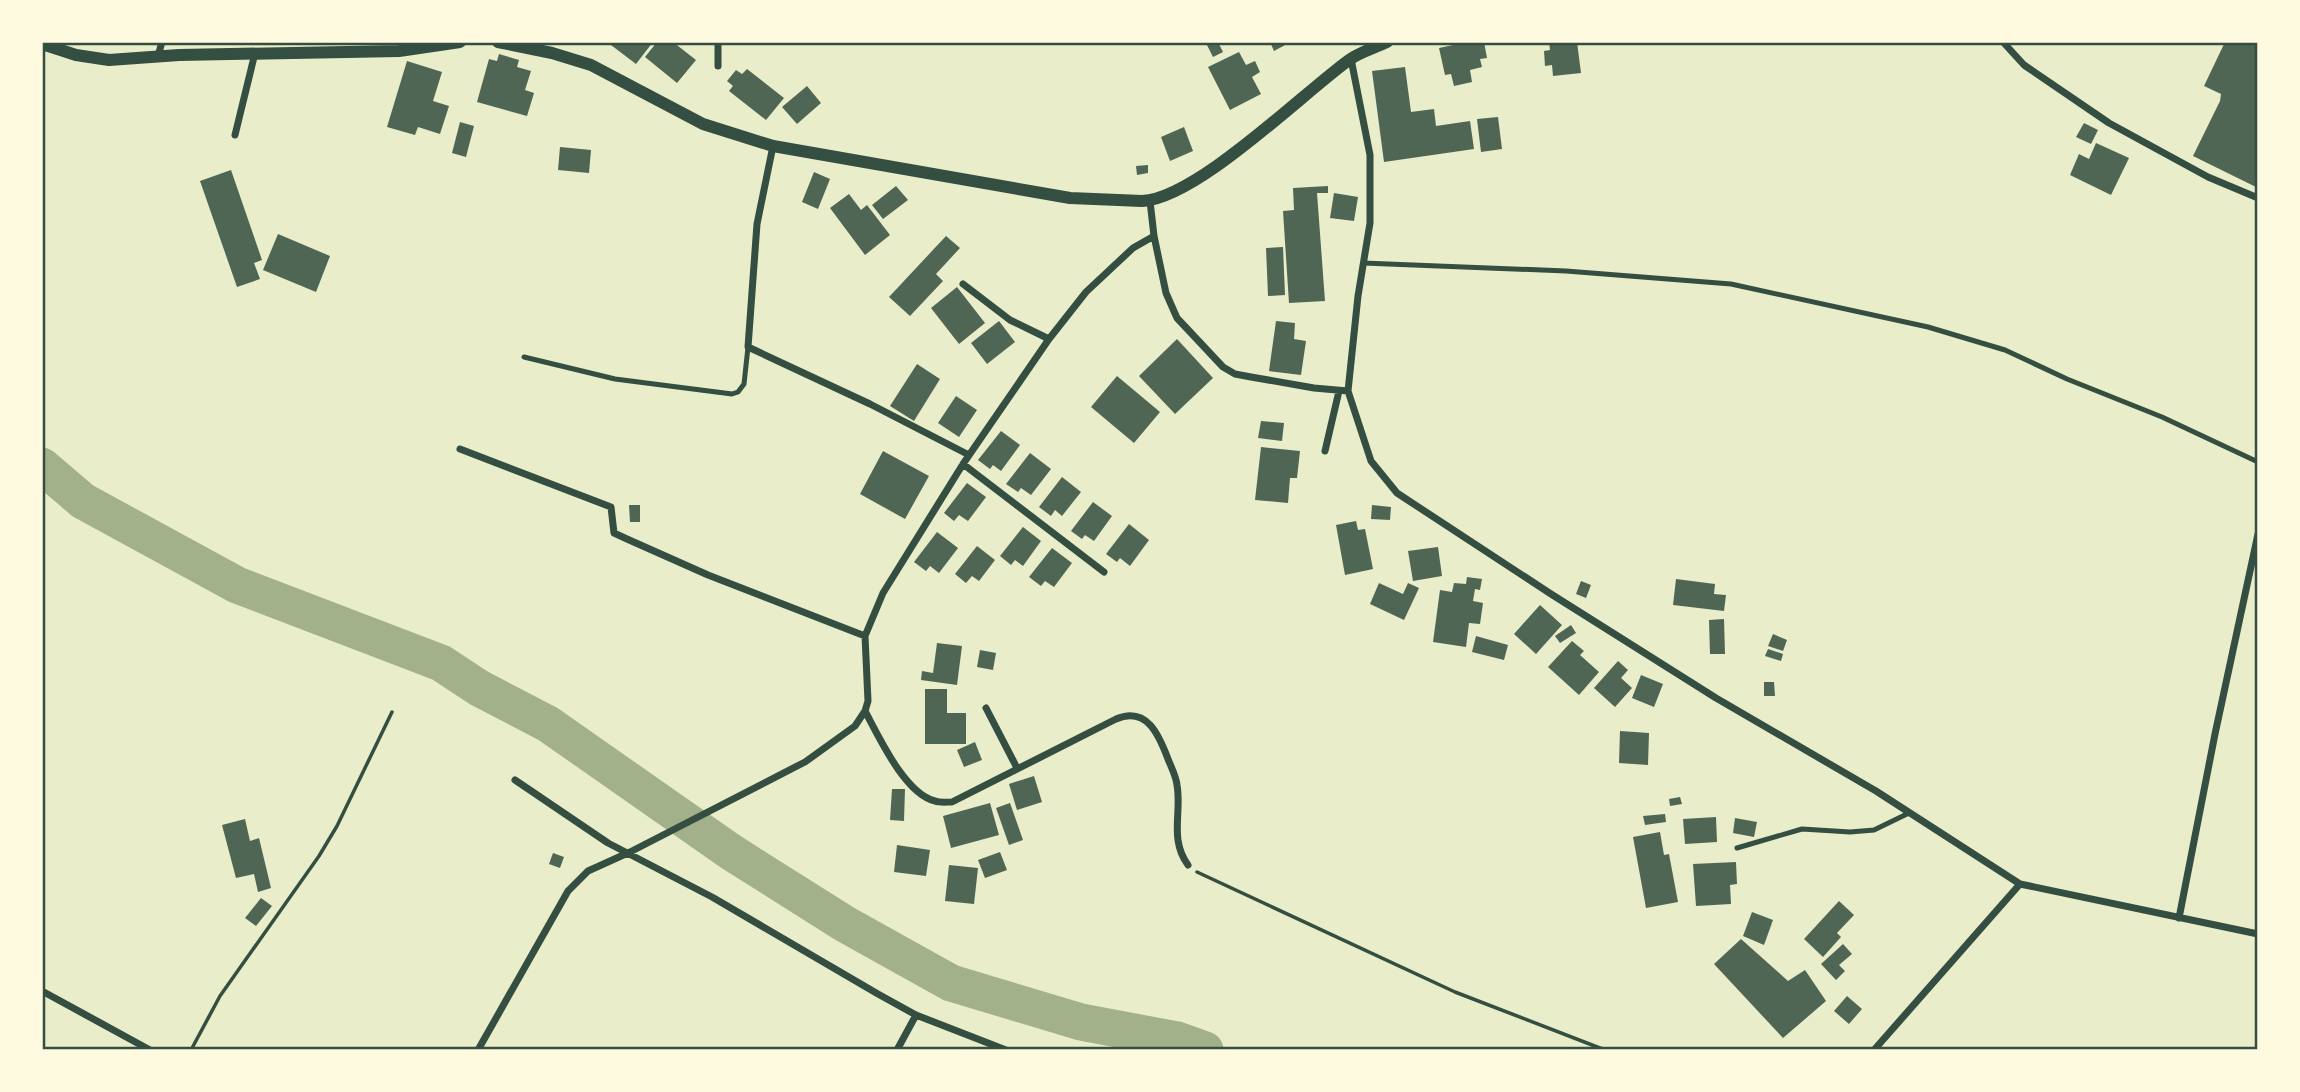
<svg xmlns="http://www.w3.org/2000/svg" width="2300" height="1092" font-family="'Titillium Web',sans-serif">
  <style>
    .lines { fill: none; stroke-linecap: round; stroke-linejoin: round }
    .river { stroke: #a3b18a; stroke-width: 37 }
    .building { fill: #4f6655 }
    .path { stroke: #344e41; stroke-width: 3.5 }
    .service { stroke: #344e41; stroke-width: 5 }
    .minor { stroke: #344e41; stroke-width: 7 }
    .tertiary { stroke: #344e41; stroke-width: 12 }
    .neatline { fill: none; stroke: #344e41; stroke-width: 2.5 }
  </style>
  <rect width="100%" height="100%" fill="#e9edc9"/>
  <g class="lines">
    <!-- river -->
    <path class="river" d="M42,466L83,501L237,585L441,663L479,688L548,724L731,852L845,924L951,983L1081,1022L1177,1040L1205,1050"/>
  </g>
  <!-- building -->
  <path class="building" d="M607,42H653L636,64Z
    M657,42H673L696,60L677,83L645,57Z
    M1218,42L1223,52L1213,57L1206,43Z
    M1270,42H1286L1287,44L1274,51Z
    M1467,42H1484L1487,58L1480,59L1482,67L1470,70L1472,82L1454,86L1451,74L1445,75L1439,48Z
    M1549,42H1577L1581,73L1553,76L1552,65L1545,66L1544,51L1550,50Z
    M2225,42H2258V188L2193,156L2220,101L2221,94L2204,86Z
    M1239,52L1246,65L1255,61L1260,72L1252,77L1261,94L1230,110L1208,67Z
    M499,54L519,60L517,67L531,71L525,90L534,93L527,116L477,102L489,59L497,61Z
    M407,61L442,72L433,101L449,106L440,134L418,127L415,135L387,127Z
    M1405,67L1411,112L1434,109L1436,126L1470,121L1474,149L1384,162L1372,71Z
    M747,69L784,98L766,120L729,91L733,86L727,81L736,70L742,74Z
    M807,86L821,103L797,124L782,107Z
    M1498,117L1502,149L1481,152L1477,119Z
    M460,122L474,126L466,157L452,153Z
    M2084,123L2098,130L2091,144L2076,137Z
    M1184,127L1193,151L1170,161L1161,137Z
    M2096,143L2129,158L2111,195L2070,175L2079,154L2089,159Z
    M560,147L591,150L589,173L558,170Z
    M1148,165V173L1137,175L1136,166Z
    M231,170L262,260L254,263L260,279L237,287L200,181Z
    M814,172L830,179L818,209L802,202Z
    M896,186L908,200L883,219L872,205Z
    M1328,186V193H1317L1325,301L1289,303L1283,211L1294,210L1293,188Z
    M1334,193L1358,197L1354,221L1330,218Z
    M849,194L861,210L867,205L890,235L865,255L830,208Z
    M278,234L330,256L316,292L263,270Z
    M946,236L960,248L936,274L943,281L910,316L889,297Z
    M1283,247L1285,295L1268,296L1266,248Z
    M957,287L985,323L959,344L931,308Z
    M999,321L1015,342L987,364L971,343Z
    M1276,321L1295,323L1294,339L1306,341L1301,375L1269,371Z
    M1177,339L1213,378L1175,414L1139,376Z
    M917,364L940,379L914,421L890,406Z
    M1117,376L1160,412L1134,443L1091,407Z
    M956,396L977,410L959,437L938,423Z
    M1261,421L1284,423L1282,441L1258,438Z
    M1001,431L1020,445L1001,471L993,465L990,469L978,460Z
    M1261,447L1300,451L1297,478H1290L1288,503L1255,500Z
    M883,451L929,476L905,519L860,494Z
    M1030,453L1051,469L1031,495L1021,488L1018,492L1006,484Z
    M1062,477L1081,492L1062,516L1055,510L1051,516L1039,507Z
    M967,483L986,497L968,521L959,515L954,521L944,513Z
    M1093,502L1112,516L1094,541L1085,535L1082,539L1071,531Z
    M629,505H640V522H630Z
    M1372,505L1391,507L1390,520L1371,519Z
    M1356,521L1358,530L1365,529L1373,569L1345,575L1336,525Z
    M1129,524L1149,540L1130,566L1120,558L1117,562L1106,554Z
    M1023,527L1041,541L1023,566L1015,560L1011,565L1000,556Z
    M937,532L958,548L939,573L930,566L926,571L914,562Z
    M977,546L995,560L979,581L972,576L966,583L955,574Z
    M1438,547L1442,576L1413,581L1408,551Z
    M1052,548L1072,563L1054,587L1045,581L1041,586L1029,577Z
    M1467,577L1482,579L1480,590L1475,589L1473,601L1483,603L1480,624L1469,623L1466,647L1433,642L1440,590L1452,592L1454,583L1466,584Z
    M1676,579L1715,584L1714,594L1726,595L1724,611L1673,605Z
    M1581,581L1591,585L1586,598L1576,594Z
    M1379,583L1403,594L1408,583L1419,588L1404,620L1370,604Z
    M1540,605L1562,625L1536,654L1514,634Z
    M1724,619L1725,654H1710L1709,620Z
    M1571,625L1576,633L1560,643L1555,636Z
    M1773,634L1787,640L1783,651L1768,646Z
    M1476,636L1508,645L1504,660L1472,652Z
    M1572,641L1584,651L1580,655L1599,672L1579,695L1548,667Z
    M937,643L962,646L957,685L921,680L922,671L933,673Z
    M1768,649L1783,654L1781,661L1765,656Z
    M980,650L996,653L993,670L977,667Z
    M1618,661L1628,670L1621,678L1632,688L1615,707L1594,688Z
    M1641,675L1663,684L1654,707L1632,698Z
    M1764,682H1774L1775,696H1764Z
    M925,689H947V713H966V744H925Z
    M1620,731L1649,733L1648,765L1619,763Z
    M975,742L982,760L964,767L957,750Z
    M1034,776L1042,802L1017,810L1009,784Z
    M892,789H905L904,821L890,820Z
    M1680,797L1682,804L1670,806L1669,799Z
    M990,803L999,835L951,848L943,816Z
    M1010,803L1023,840L1009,845L996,808Z
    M1665,814L1666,822L1645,825L1643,816Z
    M1716,817L1717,842L1685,844L1683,819Z
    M1735,818L1757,822L1754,837L1733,833Z
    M245,819L250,841L259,838L271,888L258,892L254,874L236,878L222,825Z
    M1660,832L1664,855L1669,854L1678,902L1646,908L1633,837Z
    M897,845L930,850L926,876L894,872Z
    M1000,852L1007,870L985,878L978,860Z
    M553,853L564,857L560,868L549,864Z
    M1736,862L1737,884L1730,885L1731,904L1696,906L1693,864Z
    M949,865L978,868L974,904L945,901Z
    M261,898L272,906L256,926L245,918Z
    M1839,901L1854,915L1837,933L1841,937L1823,957L1804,939Z
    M1752,912L1773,920L1764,945L1743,936Z
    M1741,939L1788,981L1805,970L1826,1001L1783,1038L1714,964Z
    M1843,944L1852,954L1839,965L1845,971L1836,980L1821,964Z
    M1847,996L1862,1009L1849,1024L1834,1011Z"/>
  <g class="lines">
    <!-- path -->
    <path class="path" d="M1197,872L1455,992L1605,1050
      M191,1050L220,996L319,856L337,826L392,712"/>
    <!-- service -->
    <path class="service" d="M1363,263L1566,271L1731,284L1928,327L2005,350L2067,379L2162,417L2258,462
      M524,357L615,379L732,394L738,392L744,384L748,347
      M1737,848L1802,829L1850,832L1874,830L1909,813"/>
    <!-- minor -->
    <path class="minor" d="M2003,42L2024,65L2109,123L2208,177L2258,198
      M158,56L162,42
      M1351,59L1370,155V223L1358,296L1348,391L1371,461L1397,493L1551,594L1716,698L1876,791L2020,884L2258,934
      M718,66V42
      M235,135L255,53
      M773,146L757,224L748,347L870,404L969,455
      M1150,201L1154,236L1166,293L1177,318L1223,367L1235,374L1251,377L1314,388L1348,391
      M963,284L1010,320L1049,339
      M460,449L611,507L614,533L627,539L708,575L865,636
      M1325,451L1339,391
      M963,464L1104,572
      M986,708L1017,768
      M865,711C879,737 905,794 935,801C940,803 946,802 952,802L1116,719C1147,706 1159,735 1168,759C1171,767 1176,776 1177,785C1182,813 1169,839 1188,865
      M515,780L608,843L712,897L878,994L916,1015L1006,1050
      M2179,918L2215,734L2258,534
      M42,991L150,1050
      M478,1050L568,891L588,871L630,852L805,762L855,726L865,711L868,701L865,636L883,593L963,464L1049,339L1086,292L1133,248L1154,236
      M897,1050L916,1015
      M1874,1050L2020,884"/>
    <!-- tertiary -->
    <path class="tertiary" d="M498,42L552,53L591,65L703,124L773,146L1070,198L1142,201C1196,199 1302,94 1349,60C1360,52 1375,48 1387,42
      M42,44L76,55L109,60L179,55L399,51L460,42"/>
  </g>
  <!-- border -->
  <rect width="2300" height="1092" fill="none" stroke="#fefae0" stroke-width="88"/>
  <rect x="44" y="44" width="2212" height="1004" class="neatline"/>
</svg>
